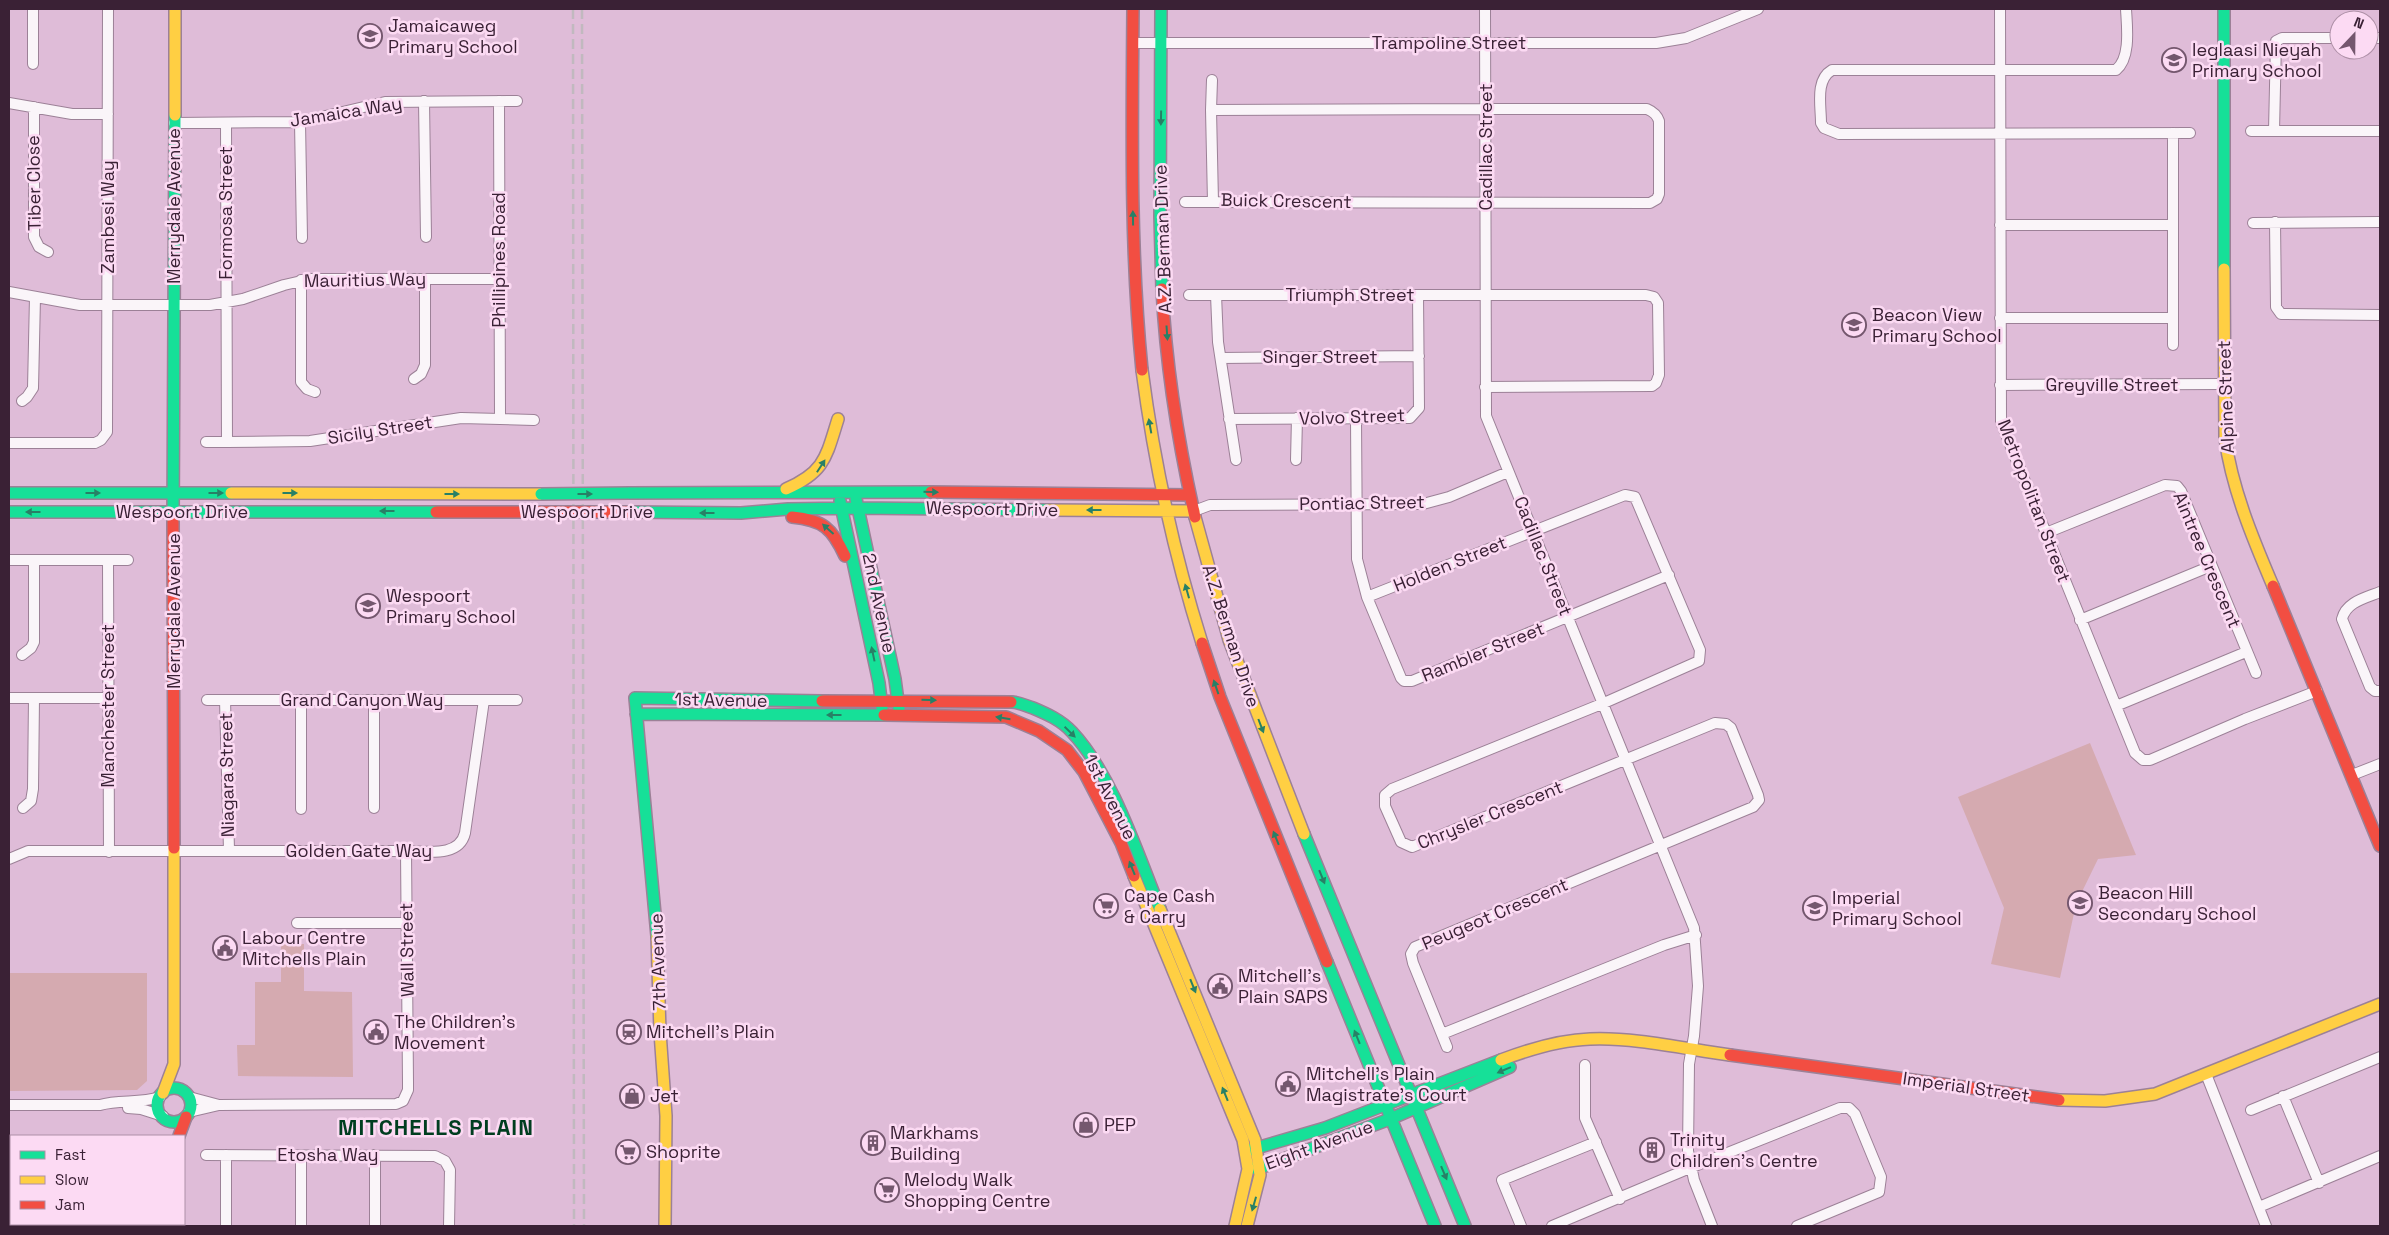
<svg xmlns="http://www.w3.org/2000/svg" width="2389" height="1235" font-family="'Space Grotesk',sans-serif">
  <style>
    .green { fill: #d5aab0 }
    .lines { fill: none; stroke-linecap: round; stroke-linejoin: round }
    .street-casing { stroke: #9c8197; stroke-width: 12 }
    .fast-casing { stroke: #9c8197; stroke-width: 14 }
    .slow-casing { stroke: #9c8197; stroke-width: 14 }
    .jam-casing { stroke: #9c8197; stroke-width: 14 }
    .street { stroke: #faf5f9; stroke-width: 10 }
    .fast { stroke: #16e098; stroke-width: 11 }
    .slow { stroke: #ffcf43; stroke-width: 11 }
    .jam { stroke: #f24e42; stroke-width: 11 }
    .rail { stroke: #c1b9bf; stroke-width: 2.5; stroke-dasharray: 10 5; stroke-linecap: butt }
    .fast-bridge-casing { stroke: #9c8197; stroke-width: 14; stroke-linecap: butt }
    .jam-bridge-casing { stroke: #9c8197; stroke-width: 14; stroke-linecap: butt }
    .fast-bridge { stroke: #16e098; stroke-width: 11 }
    .jam-bridge { stroke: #f24e42; stroke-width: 11 }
    .oneway { fill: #288066 }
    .labels { text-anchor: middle; stroke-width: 5; stroke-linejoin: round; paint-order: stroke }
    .poi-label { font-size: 18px; fill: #3a2135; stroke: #fcdaf3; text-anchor: start }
    .street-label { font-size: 18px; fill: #3a2135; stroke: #fcdaf3 }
    .district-label { font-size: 22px; font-weight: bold; letter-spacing: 1px; fill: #003e20; stroke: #fcdaf3 }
  </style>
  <rect width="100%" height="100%" fill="#dfbcd8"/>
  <!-- green -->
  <path class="green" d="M2090,743L2136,855L2098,859L2076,904L2060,978L1991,964L2004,908L1958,797Z
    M281,944H304V991L352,992L353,1077L238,1076L237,1045H255V982H281Z
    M9,973H147V1081L137,1090L9,1091Z"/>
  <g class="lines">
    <defs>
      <path id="street" d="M33,9V64
        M1485,9L1486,416L1694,928L1698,986L1694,1036L1689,1064L1688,1151L1694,1180L1712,1226
        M2000,9L2001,422L2135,753L2143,760H2150L2245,719L2317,691
        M2126,9C2127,27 2131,58 2116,70H1832C1815,80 1821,105 1821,123L1824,128L1839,134L2190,133
        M2369,38H2380
        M1133,43H1656L1686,38L1758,9
        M424,101L426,237
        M499,101L500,418
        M9,103L72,114H108
        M34,107V237L39,247L48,252
        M1486,109H1647C1654,112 1657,115 1659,121V194L1657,199L1650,203L1213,202L1211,110Z
        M1211,110L1212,80
        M300,122L302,238
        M174,123L300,122L385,102L517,101
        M226,123L227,442L310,441L461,418L534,420
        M2251,131H2380
        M2274,131L2276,41L2282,38H2339
        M2173,133V345
        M1185,202H1213
        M2275,222L2276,307L2281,314L2380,315
        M2253,223L2380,222
        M2000,225H2173
        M301,280V382L307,389L315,392
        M9,292L80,305H210L243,299L284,285L310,279H499
        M1189,295H1646L1654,297L1658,303L1659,375L1656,383L1652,386L1485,387
        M1216,295L1218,342L1236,460
        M2000,318H2173
        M1221,358L1419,356
        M414,379L421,374L425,365V279
        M2000,385L2224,384
        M22,401L27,397L33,388L35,297
        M1229,419L1410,418L1419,408L1418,295
        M1356,419L1357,559L1367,597L1401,678L1404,681H1412L1669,575
        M206,442H227
        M9,443H95L101,440L107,432L108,9
        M1296,460L1297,418
        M1194,511L1210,505L1423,504L1449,497L1508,472
        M2046,533L2165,485L2177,486L2181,491L2256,673
        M9,560H128
        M108,560L109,852
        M2380,592C2365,598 2346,602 2342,619L2370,687L2375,691H2380
        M1367,597L1625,495L1635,497L1700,650L1699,661L1604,703L1392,789L1385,795V806L1401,842L1412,847L1715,723L1726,724L1731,728L1758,795L1759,800L1753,807L1415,947L1411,954L1413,963L1447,1047
        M2080,620L2211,566
        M22,655L31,648L34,642V560
        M9,698H107
        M207,700H517
        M225,700L229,850
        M2116,706L2246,652
        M2352,775L2380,764
        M23,808L31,801L33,789L34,698
        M374,808V700
        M301,809V700
        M9,859L28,851H406C426,851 459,858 465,833L484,700
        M297,923H406
        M1442,1034L1664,945L1696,935
        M1585,1065V1118L1620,1199
        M2206,1074L2266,1226
        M2283,1096L2319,1183
        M189,1097L219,1105
        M9,1105H100C119,1099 140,1104 160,1097
        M128,1108L141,1109L163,1116
        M2251,1110L2380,1057
        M189,1112L219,1105L396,1104L403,1101L408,1090V1083L406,851
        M9,1155H11
        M206,1155L435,1156L445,1161L450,1170L449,1226
        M226,1155V1226
        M301,1155V1226
        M375,1155V1226
        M2259,1207L2380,1156
        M35,1226V1224
        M109,1226V1224
        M1521,1226L1502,1180L1596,1142
        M1552,1226L1690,1168L1840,1108H1849L1855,1114L1881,1177L1879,1192L1797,1226"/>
      <path id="fast" d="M1161,9L1160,216L1162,289
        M2224,9V269
        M9,493H231
        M629,493L931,492
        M856,499L895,679L899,709
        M840,501L879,683L882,708
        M9,512H436
        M630,512L741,513L788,509L858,508L1047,510
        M173,520L175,115
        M1011,702C1019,702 1026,706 1033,708C1047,714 1061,720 1072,732C1113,776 1137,853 1160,909
        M636,714L884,715
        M1304,834L1465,1226
        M657,936L635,698L822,701
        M1327,962L1435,1226
        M157 1105a17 17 0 1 1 34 0a17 17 0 1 1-34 0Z
        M1246,1151L1325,1128L1501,1060
        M1250,1168H1260L1390,1119L1510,1067"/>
      <path id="slow" d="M175,115V9
        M2224,269L2225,438C2232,489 2253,539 2273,586
        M1142,370C1154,462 1174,554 1202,643
        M786,489C825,472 826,457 838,419
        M231,493L541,494
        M1047,510L1194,511
        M1195,517L1229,640L1304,834
        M1134,876L1243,1140L1248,1169L1235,1226
        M1160,909L1255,1140L1260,1175L1247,1226
        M657,936L660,1032L666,1116L665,1226
        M1501,1060C1530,1049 1559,1040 1590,1039C1634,1037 1686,1049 1730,1055
        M163,1093L174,1064V848
        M2059,1100L2105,1101L2155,1094L2380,1004"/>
      <path id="jam" d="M1133,9C1132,130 1130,250 1142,370
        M1162,289C1166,366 1178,442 1195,517
        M931,492L1190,495
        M436,512H541
        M792,517C823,520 832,528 845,556
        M173,520L174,848
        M2273,586L2380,846
        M1202,643L1220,697L1327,962
        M822,701L1011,702
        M884,715L1006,717L1039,731L1067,750L1084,772L1121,843L1134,876
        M1730,1055L2059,1100
        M179,1136L186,1117
        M175,1224V1226"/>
    </defs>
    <!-- street casing -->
    <use href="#street" class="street-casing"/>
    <!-- fast casing -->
    <use href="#fast" class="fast-casing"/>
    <!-- slow casing -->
    <use href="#slow" class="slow-casing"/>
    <!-- jam casing -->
    <use href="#jam" class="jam-casing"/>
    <!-- street -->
    <use href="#street" class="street"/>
    <!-- fast -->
    <use href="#fast" class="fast"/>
    <!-- slow -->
    <use href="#slow" class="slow"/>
    <!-- jam -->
    <use href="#jam" class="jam"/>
    <!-- rail -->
    <path class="rail" d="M573,9L574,1226
      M582,9L584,1226"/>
    <defs>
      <path id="fast-bridge" d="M541,494L629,493"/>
      <path id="jam-bridge" d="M541,512H630"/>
    </defs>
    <!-- fast-bridge casing -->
    <use href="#fast-bridge" class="fast-bridge-casing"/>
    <!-- jam-bridge casing -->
    <use href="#jam-bridge" class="jam-bridge-casing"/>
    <!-- fast-bridge -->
    <use href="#fast-bridge" class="fast-bridge"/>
    <!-- jam-bridge -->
    <use href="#jam-bridge" class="jam-bridge"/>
  </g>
  <!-- one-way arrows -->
  <defs><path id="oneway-solid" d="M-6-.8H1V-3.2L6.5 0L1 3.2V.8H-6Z" transform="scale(1.25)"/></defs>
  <g class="oneway">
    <use href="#oneway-solid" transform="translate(1161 118) rotate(91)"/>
    <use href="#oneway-solid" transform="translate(1133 218) rotate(-91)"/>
    <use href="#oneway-solid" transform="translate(1167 333) rotate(86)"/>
    <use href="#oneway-solid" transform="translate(1150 426) rotate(-100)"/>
    <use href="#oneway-solid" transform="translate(821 466) rotate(-57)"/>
    <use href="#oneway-solid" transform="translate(931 492) rotate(1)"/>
    <use href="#oneway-solid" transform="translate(93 493)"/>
    <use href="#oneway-solid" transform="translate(216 493)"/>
    <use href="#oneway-solid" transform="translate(290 493)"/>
    <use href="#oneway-solid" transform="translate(452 494)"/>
    <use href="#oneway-solid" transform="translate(585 494)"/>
    <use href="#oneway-solid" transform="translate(1094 510) rotate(-180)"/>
    <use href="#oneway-solid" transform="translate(387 511) rotate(-180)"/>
    <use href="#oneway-solid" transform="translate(33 512) rotate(-180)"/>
    <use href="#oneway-solid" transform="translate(707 513) rotate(-180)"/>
    <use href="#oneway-solid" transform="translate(828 529) rotate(-138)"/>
    <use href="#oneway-solid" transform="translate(1187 591) rotate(-106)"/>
    <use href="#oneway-solid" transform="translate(873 654) rotate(-102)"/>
    <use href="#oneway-solid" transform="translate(1216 687) rotate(-109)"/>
    <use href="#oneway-solid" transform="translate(929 700) rotate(1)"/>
    <use href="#oneway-solid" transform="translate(834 715) rotate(-180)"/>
    <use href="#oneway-solid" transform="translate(1003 718) rotate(-171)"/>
    <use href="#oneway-solid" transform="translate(1261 726) rotate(69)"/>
    <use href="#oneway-solid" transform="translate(1070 732) rotate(44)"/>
    <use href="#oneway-solid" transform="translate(1276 838) rotate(-112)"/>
    <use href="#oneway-solid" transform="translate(1132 868) rotate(-112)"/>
    <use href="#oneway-solid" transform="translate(1322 877) rotate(68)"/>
    <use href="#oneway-solid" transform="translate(1193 986) rotate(68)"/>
    <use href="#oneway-solid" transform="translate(1357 1037) rotate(-112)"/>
    <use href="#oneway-solid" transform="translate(1504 1070) rotate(157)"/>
    <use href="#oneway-solid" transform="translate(1225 1094) rotate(-112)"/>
    <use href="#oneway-solid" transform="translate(1444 1173) rotate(67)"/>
    <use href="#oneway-solid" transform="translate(1254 1204) rotate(106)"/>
  </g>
  <!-- icons -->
  <defs>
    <symbol id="school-ring" viewBox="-11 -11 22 22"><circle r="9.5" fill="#fcdaf3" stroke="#74576e" stroke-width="1.5"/><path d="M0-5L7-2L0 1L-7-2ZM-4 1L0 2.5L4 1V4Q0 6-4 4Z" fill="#74576e"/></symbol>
    <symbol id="supermarket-ring" viewBox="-11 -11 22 22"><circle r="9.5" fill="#fcdaf3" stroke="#74576e" stroke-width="1.5"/><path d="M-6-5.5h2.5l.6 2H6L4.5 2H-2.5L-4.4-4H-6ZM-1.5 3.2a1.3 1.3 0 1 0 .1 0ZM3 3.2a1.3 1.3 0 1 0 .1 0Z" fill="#74576e"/></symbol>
    <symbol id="civic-ring" viewBox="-11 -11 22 22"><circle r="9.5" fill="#fcdaf3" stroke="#74576e" stroke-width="1.5"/><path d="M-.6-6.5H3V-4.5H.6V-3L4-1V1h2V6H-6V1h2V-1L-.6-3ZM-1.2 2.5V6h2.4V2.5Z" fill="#74576e"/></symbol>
    <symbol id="station-ring" viewBox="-11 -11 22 22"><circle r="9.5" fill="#fcdaf3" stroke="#74576e" stroke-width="1.5"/><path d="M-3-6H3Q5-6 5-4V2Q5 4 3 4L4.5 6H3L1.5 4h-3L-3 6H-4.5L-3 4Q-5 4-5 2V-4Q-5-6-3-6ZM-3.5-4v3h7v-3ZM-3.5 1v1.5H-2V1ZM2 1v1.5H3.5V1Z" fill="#74576e"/></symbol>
    <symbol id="shop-ring" viewBox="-11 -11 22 22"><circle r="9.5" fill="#fcdaf3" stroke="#74576e" stroke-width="1.5"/><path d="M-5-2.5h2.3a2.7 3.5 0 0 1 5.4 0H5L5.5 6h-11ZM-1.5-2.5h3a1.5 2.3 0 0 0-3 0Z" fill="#74576e"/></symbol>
    <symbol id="building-ring" viewBox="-11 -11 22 22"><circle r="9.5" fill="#fcdaf3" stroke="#74576e" stroke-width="1.5"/><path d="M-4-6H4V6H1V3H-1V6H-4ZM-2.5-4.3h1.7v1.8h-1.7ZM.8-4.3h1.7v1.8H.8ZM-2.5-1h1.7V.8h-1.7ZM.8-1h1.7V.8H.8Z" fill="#74576e"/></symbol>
  </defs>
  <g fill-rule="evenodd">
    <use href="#school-ring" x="356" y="22" width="28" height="28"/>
    <use href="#school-ring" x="2160" y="46" width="28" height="28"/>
    <use href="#school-ring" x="1840" y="311" width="28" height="28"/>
    <use href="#school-ring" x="354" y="592" width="28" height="28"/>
    <use href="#school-ring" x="2066" y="889" width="28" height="28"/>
    <use href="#supermarket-ring" x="1092" y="892" width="28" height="28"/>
    <use href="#school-ring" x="1801" y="894" width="28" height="28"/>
    <use href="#civic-ring" x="211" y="934" width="28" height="28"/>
    <use href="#civic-ring" x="1206" y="972" width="28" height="28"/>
    <use href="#civic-ring" x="362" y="1018" width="28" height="28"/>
    <use href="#station-ring" x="615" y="1018" width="28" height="28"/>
    <use href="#civic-ring" x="1274" y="1070" width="28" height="28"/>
    <use href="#shop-ring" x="618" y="1082" width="28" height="28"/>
    <use href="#shop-ring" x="1072" y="1111" width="28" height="28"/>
    <use href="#building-ring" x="859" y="1129" width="28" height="28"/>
    <use href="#building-ring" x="1638" y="1136" width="28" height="28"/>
    <use href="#supermarket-ring" x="614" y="1138" width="28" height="28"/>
    <use href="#supermarket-ring" x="873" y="1176" width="28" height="28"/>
  </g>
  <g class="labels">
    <!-- poi labels -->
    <g class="poi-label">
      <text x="388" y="32">Jamaicaweg<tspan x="388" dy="21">Primary School</tspan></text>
      <text x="2192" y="56">Ieglaasi Nieyah<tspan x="2192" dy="21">Primary School</tspan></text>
      <text x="1872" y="321">Beacon View<tspan x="1872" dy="21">Primary School</tspan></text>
      <text x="386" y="602">Wespoort<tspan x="386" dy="21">Primary School</tspan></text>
      <text x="2098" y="899">Beacon Hill<tspan x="2098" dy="21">Secondary School</tspan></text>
      <text x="1124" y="902">Cape Cash<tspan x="1124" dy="21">&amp; Carry</tspan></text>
      <text x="1832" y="904">Imperial<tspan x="1832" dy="21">Primary School</tspan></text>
      <text x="242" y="944">Labour Centre<tspan x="242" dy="21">Mitchells Plain</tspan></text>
      <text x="1238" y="982">Mitchell's<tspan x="1238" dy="21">Plain SAPS</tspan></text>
      <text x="394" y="1028">The Children's<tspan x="394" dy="21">Movement</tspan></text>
      <text x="646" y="1038">Mitchell's Plain</text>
      <text x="1306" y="1080">Mitchell's Plain<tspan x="1306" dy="21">Magistrate's Court</tspan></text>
      <text x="650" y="1102">Jet</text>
      <text x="1104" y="1131">PEP</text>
      <text x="890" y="1139">Markhams<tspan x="890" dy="21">Building</tspan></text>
      <text x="1670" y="1146">Trinity<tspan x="1670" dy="21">Children's Centre</tspan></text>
      <text x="646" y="1158">Shoprite</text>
      <text x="904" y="1186">Melody Walk<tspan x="904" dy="21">Shopping Centre</tspan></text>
    </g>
    <!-- street labels -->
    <g class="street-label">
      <text x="1449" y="49">Trampoline Street</text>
      <text transform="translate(346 112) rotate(-9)" y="6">Jamaica Way</text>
      <text transform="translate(1486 147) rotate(-90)" y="6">Cadillac Street</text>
      <text transform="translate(34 183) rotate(-91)" y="6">Tiber Close</text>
      <text transform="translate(1286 201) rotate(1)" y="6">Buick Crescent</text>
      <text transform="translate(174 206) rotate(-90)" y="6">Merrydale Avenue</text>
      <text transform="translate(226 213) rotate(-90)" y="6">Formosa Street</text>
      <text transform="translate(108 217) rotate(-90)" y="6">Zambesi Way</text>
      <text transform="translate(1163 239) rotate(-92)" y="6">A.Z. Berman Drive</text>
      <text transform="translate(499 260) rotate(-90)" y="6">Phillipines Road</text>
      <text transform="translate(365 280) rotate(-1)" y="6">Mauritius Way</text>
      <text x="1350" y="301">Triumph Street</text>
      <text x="1320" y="363">Singer Street</text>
      <text x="2112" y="391">Greyville Street</text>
      <text transform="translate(2226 397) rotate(-92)" y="6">Alpine Street</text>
      <text transform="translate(1352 417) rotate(-2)" y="6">Volvo Street</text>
      <text transform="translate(380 430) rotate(-9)" y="6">Sicily Street</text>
      <text transform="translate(2034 501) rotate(69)" y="6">Metropolitan Street</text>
      <text transform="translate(1362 503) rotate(-1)" y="6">Pontiac Street</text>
      <text transform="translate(992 509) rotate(1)" y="6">Wespoort Drive</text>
      <text x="182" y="518">Wespoort Drive</text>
      <text x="587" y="518">Wespoort Drive</text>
      <text transform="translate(1543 556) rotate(68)" y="6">Cadillac Street</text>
      <text transform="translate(2207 560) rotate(67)" y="6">Aintree Crescent</text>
      <text transform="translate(1450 564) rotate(-22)" y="6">Holden Street</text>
      <text transform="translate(879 603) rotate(78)" y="6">2nd Avenue</text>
      <text transform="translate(174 611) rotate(-90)" y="6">Merrydale Avenue</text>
      <text transform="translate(1231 636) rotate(72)" y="6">A.Z. Berman Drive</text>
      <text transform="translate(1483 652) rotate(-22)" y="6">Rambler Street</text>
      <text x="362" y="706">Grand Canyon Way</text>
      <text transform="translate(721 700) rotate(1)" y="6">1st Avenue</text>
      <text transform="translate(108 706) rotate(-90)" y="6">Manchester Street</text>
      <text transform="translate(227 775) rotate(-91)" y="6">Niagara Street</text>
      <text transform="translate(1110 797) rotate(63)" y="6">1st Avenue</text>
      <text transform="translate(1490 815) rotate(-22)" y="6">Chrysler Crescent</text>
      <text x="359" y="857">Golden Gate Way</text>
      <text transform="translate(1495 914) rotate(-23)" y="6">Peugeot Crescent</text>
      <text transform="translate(407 950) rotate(-91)" y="6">Wall Street</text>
      <text transform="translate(658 962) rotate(-92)" y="6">7th Avenue</text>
      <text transform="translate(1966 1087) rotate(8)" y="6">Imperial Street</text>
      <text transform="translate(1319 1145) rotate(-20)" y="6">Eight Avenue</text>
      <text x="328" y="1161">Etosha Way</text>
    </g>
    <!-- district labels -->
    <g class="district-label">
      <text x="436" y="1135">MITCHELLS PLAIN</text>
    </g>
  </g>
  <!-- border -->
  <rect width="2389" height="1235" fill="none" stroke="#3a2135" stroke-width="20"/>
  <!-- legend -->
  <rect x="10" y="1135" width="175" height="90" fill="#fcdaf3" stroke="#ae90a7"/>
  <rect x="20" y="1151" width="25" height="8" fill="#16e098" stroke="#ae90a7"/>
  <text x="55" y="1160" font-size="15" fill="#3a2135">Fast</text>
  <rect x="20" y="1176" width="25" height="8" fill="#ffcf43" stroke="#ae90a7"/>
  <text x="55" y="1185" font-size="15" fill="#3a2135">Slow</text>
  <rect x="20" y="1201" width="25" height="8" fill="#f24e42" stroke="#ae90a7"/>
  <text x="55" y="1210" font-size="15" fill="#3a2135">Jam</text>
  <!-- north arrow -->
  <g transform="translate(2354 35) rotate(22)"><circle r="24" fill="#fcdaf3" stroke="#ae90a7"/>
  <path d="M0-4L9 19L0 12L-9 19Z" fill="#74576e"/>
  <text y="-8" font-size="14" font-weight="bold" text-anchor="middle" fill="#3a2135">N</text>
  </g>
</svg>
